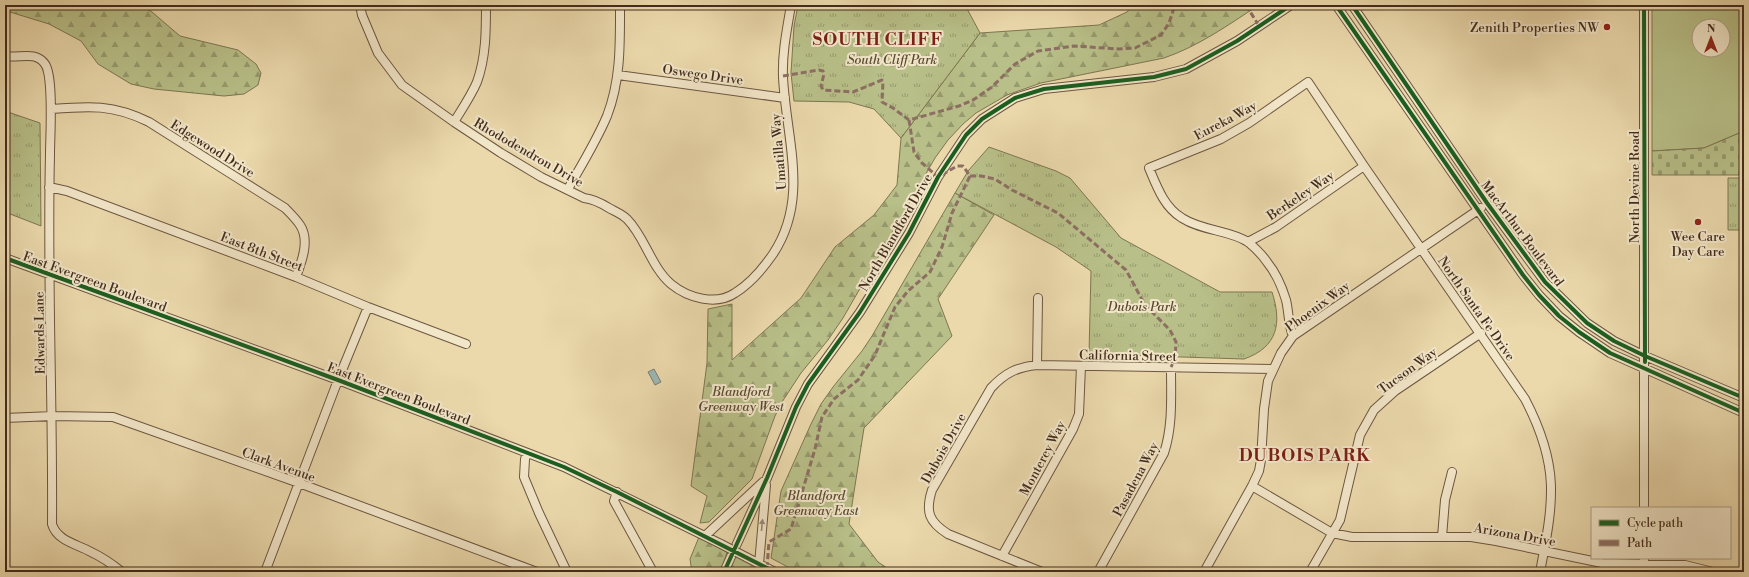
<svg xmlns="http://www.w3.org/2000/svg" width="1749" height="577" font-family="'Libre Bodoni',serif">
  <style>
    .grass { fill: #b8bf88; stroke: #7e7652; fill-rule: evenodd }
    .forest { fill: url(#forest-firs); stroke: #7e7652 }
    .cemetery { fill: url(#cemetery-stones); stroke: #7e7652 }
    .park { fill: url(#park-tufts); stroke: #7e7652 }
    .water { fill: #9cb8b4; stroke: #788078 }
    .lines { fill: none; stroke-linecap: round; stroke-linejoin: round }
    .minor-casing { stroke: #6d5741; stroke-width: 10 }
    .minor { stroke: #f2e6c9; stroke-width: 8 }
    .minor-bridge-casing { stroke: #6d5741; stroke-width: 10; stroke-linecap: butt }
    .minor-bridge { stroke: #f2e6c9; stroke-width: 8 }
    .quiet { stroke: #8d6e63; stroke-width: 3; stroke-dasharray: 6 3; stroke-linecap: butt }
    .cycleway-casing { stroke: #f2e6c9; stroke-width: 6 }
    .cycleway { stroke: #1b5e20; stroke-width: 4 }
    .oneway { fill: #9a8973 }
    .poi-dot { fill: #8f2418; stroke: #f2e6c9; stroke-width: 1.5 }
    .labels { text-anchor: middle; stroke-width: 4; stroke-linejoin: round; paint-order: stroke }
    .poi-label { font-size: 13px; fill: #432c1d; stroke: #f2e6c9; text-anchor: end }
    .park-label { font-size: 13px; font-style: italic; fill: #5a4932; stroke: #f2e6c9 }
    .street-label { font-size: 13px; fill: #432c1d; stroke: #f2e6c9 }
    .district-label { font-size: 17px; font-weight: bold; letter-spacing: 1px; fill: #7a1f14; stroke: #f2e6c9 }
  </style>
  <defs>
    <pattern id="forest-firs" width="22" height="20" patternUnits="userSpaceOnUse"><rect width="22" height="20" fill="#b8bf88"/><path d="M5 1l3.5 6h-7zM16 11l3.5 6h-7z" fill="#979b6f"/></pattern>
    <pattern id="cemetery-stones" width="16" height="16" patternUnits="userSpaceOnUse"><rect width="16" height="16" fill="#b8bf88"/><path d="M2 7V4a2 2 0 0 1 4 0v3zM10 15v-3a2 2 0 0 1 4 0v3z" fill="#979b6f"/></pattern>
    <pattern id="park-tufts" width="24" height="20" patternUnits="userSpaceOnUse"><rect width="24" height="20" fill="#b8bf88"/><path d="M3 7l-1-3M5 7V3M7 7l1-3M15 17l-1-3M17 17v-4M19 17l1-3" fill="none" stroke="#979b6f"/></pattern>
  </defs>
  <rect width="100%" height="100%" fill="#ebd9ac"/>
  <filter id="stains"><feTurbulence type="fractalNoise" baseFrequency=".005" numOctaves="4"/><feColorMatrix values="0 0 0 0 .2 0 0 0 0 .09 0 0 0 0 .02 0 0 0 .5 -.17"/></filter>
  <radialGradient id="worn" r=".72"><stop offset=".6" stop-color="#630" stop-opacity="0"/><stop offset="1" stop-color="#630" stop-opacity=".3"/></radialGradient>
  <!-- grass -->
  <path class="grass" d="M1652,5H1744V131L1704,148L1652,151ZM1699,26H1723V50H1699Z"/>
  <!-- forest -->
  <path class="forest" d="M5,5H140L152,12L180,36L238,50L256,64L261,73L258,85L244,94L224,96L154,89L131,84L98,64L81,41L49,24L10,12L5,7Z
    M1133,5H1259C1228,25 1199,46 1164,58L1041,83L1007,95L976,113L963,124L948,140L935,158L843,318L828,340L801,373L782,402L775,416L752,479L709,522L700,523L707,496L691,486L707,363L708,309L732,304V360L801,298L835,247L874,215L897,185L901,138L980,33L1099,25L1127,12Z
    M955,193L994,215L938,299L952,336L864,428L849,524L878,562L893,572H797L771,558L781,491L811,424L821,404L833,387L862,351L872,336Z
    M699,537L727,552L721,572H692L690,559Z
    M734,554L763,572H729Z"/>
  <!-- cemetery -->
  <path class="cemetery" d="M1744,131V175H1652V151L1704,148Z"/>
  <!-- park -->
  <path class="park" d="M798,5H965L980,33L901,138L874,109L849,102L794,101L791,73L794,26Z
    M5,111L40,123L41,226L5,212Z
    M989,147L1056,171L1070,178L1121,238L1220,292H1272C1282,323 1278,347 1244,359L1089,354L1091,271L1056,247L955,193L968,171Z
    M1728,178H1744V230H1728Z"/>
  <!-- water -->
  <path class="water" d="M654,369L661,382L655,385L648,372Z"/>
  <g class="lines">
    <defs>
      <path id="minor" d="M360,5L362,15L378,53L402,85L454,122L501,153L541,177L584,198C593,199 601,203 609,208C614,211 622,214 627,219C645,237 651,267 671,284C688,298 716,306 735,293C751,283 762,270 773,254C810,198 786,139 783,77C782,53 787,29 791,5
        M1336,5L1523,275L1539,295L1559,316L1579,332L1610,353L1744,413
        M1352,5L1487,203L1545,282L1587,323L1614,341L1645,356L1744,398
        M1644,5V508
        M5,56C18,59 35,50 45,64C54,77 50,136 50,154C47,277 53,400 52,524C57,541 77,544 91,552C102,557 112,564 122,572
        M618,75L785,98
        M51,109C89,106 113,104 149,122L285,208C290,213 296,219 300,225C310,240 302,261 296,277
        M454,122C462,109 471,96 477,82C486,57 486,31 486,5
        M49,187L67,191L296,277L368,307L466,344
        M568,189C581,166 597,140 607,116C621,80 620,43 620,5
        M1248,242L1276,227L1364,166
        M5,258L338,380L564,467L721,544
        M1293,336C1288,324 1289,312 1286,300C1282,287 1276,273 1267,262C1263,256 1254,247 1248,242C1230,230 1202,231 1182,218C1164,207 1157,187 1149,168L1221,139L1249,123L1308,82L1364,166L1525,399C1560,466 1554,500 1540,572
        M1037,365L1038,298
        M5,418L53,416L113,417L299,483L537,572
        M527,453L525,459L524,477L539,513L567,572
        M1252,486L1332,533L1352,537H1471L1496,541L1602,563L1685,565L1713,572
        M617,492L614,501L653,572
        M705,536L763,482
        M1442,537L1445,500L1452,472
        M1002,556L1073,429L1079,414L1081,366
        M746,557L775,572
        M1644,558V572
        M759,564L766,485
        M265,572L338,380L368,307
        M724,572L767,478L796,407L808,384L860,312L909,233L938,177L966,135L982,119L1015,98L1044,89L1154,77L1186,69L1237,41L1291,5
        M1042,572L948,534C929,522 925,512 932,490L991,388C1005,373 1017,367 1037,365L1272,369
        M1098,572L1164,453C1173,426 1171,396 1171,367
        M1204,572L1252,486L1259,471L1261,460L1264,409L1268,381L1281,353L1293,336L1481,208
        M1310,572L1340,520L1360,435L1374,410L1395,391L1481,333"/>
    </defs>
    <!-- minor casing -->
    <use href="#minor" class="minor-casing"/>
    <!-- minor -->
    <use href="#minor" class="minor"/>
    <defs>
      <path id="minor-bridge" d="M721,544L746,557"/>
    </defs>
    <!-- minor-bridge casing -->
    <use href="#minor-bridge" class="minor-bridge-casing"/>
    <!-- minor-bridge -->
    <use href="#minor-bridge" class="minor-bridge"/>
    <!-- quiet -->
    <path class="quiet" d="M1246,5L1259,26
      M783,76L819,70L823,71L824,74L821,86L823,90L853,92L882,80L883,82L882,102L893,108L909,120
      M970,176H981L995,179L1012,190L1058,213L1126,270L1145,305L1170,330L1176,342L1175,359L1171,367
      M767,568L769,542L791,529L815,449L822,417L834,399L858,380L875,355L895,307L908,291L930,272L942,247L952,213L970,176L963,166H957L938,177L922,163L914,152L909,120L959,106L973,100L992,87L1015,64L1038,51L1074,46L1119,49L1135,48L1161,35L1169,23L1175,5"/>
    <defs>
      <path id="cycleway" d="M1336,5L1523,275L1539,295L1559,316L1579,332L1610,353L1744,413
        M1352,5L1487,203L1545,282L1587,323L1614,341L1645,356L1744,398
        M1644,5L1645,362
        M5,258L338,380L564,467L617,492L775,572
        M724,572L767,478L796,407L808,384L860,312L909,233L938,177L966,135L982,119L1015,98L1044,89L1154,77L1186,69L1237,41L1291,5"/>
    </defs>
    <!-- cycleway casing -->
    <use href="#cycleway" class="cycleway-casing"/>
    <!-- cycleway -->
    <use href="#cycleway" class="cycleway"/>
  </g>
  <!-- one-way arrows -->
  <defs><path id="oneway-solid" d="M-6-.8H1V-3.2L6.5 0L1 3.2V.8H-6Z"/></defs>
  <use class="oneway" href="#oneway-solid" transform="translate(762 525) rotate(-85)"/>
  <!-- markers -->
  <g class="poi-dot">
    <circle cx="1607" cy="27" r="4"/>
    <circle cx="1698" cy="222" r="4"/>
  </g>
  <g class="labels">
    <!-- poi labels -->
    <g class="poi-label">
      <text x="1599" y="32">Zenith Properties NW</text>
      <text x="1698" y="241" text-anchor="middle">Wee Care<tspan x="1698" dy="15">Day Care</tspan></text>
    </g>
    <!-- park labels -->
    <g class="park-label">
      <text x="892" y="64">South Cliff Park</text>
      <text x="1142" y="311">Dubois Park</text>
      <text x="741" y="396">Blandford<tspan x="741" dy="15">Greenway West</tspan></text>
      <text x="816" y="500">Blandford<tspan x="816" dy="15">Greenway East</tspan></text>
    </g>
    <!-- street labels -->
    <g class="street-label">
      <text transform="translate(703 74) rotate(8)" y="5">Oswego Drive</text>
      <text transform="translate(1225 120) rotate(-28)" y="5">Eureka Way</text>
      <text transform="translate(213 148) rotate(32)" y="5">Edgewood Drive</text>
      <text transform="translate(529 152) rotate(30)" y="5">Rhododendron Drive</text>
      <text transform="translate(778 152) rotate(-95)" y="5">Umatilla Way</text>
      <text transform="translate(1634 187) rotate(-90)" y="5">North Devine Road</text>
      <text transform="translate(1300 195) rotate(-34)" y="5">Berkeley Way</text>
      <text transform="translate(895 232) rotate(-60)" y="5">North Blandford Drive</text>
      <text transform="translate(1523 233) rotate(53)" y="5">MacArthur Boulevard</text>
      <text transform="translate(262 251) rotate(21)" y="5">East 8th Street</text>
      <text transform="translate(95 281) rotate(20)" y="5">East Evergreen Boulevard</text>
      <text transform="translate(1317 306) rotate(-36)" y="5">Phoenix Way</text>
      <text transform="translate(1477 308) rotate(55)" y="5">North Santa Fe Drive</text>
      <text transform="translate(39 333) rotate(-91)" y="5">Edwards Lane</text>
      <text transform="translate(1128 355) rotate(1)" y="5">California Street</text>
      <text transform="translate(1407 370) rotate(-36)" y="5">Tucson Way</text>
      <text transform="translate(399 393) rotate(21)" y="5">East Evergreen Boulevard</text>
      <text transform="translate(943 448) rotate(-61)" y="5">Dubois Drive</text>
      <text transform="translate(1042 458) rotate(-62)" y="5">Monterey Way</text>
      <text transform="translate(279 464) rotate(20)" y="5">Clark Avenue</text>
      <text transform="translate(1135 479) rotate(-62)" y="5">Pasadena Way</text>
      <text transform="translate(1515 534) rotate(10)" y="5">Arizona Drive</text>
    </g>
    <!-- district labels -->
    <g class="district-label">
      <text x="878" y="45">SOUTH CLIFF</text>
      <text x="1305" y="461">DUBOIS PARK</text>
    </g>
  </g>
  <!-- margin -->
  <rect width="1749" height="577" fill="none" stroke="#ebd9ac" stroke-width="20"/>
  <rect x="6" y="6" width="1737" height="565" fill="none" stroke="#432c1d" stroke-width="2"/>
  <rect x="10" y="10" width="1729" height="557" fill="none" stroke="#432c1d"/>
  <!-- legend -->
  <rect x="1591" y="507" width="140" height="52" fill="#f2e6c9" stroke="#ac9c84"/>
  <rect x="1599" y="520" width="20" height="6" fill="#1b5e20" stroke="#ac9c84"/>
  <text x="1627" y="527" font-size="12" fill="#432c1d">Cycle path</text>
  <rect x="1599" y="540" width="20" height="6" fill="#8d6e63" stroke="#ac9c84"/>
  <text x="1627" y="547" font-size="12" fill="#432c1d">Path</text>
  <!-- north arrow -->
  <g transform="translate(1711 38)"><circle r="19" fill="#f2e6c9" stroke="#ac9c84"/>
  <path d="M0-3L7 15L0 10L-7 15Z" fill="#8f2418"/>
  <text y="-6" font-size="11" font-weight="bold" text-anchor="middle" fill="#432c1d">N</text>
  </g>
  <rect width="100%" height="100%" filter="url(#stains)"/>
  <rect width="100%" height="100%" fill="url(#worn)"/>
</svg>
